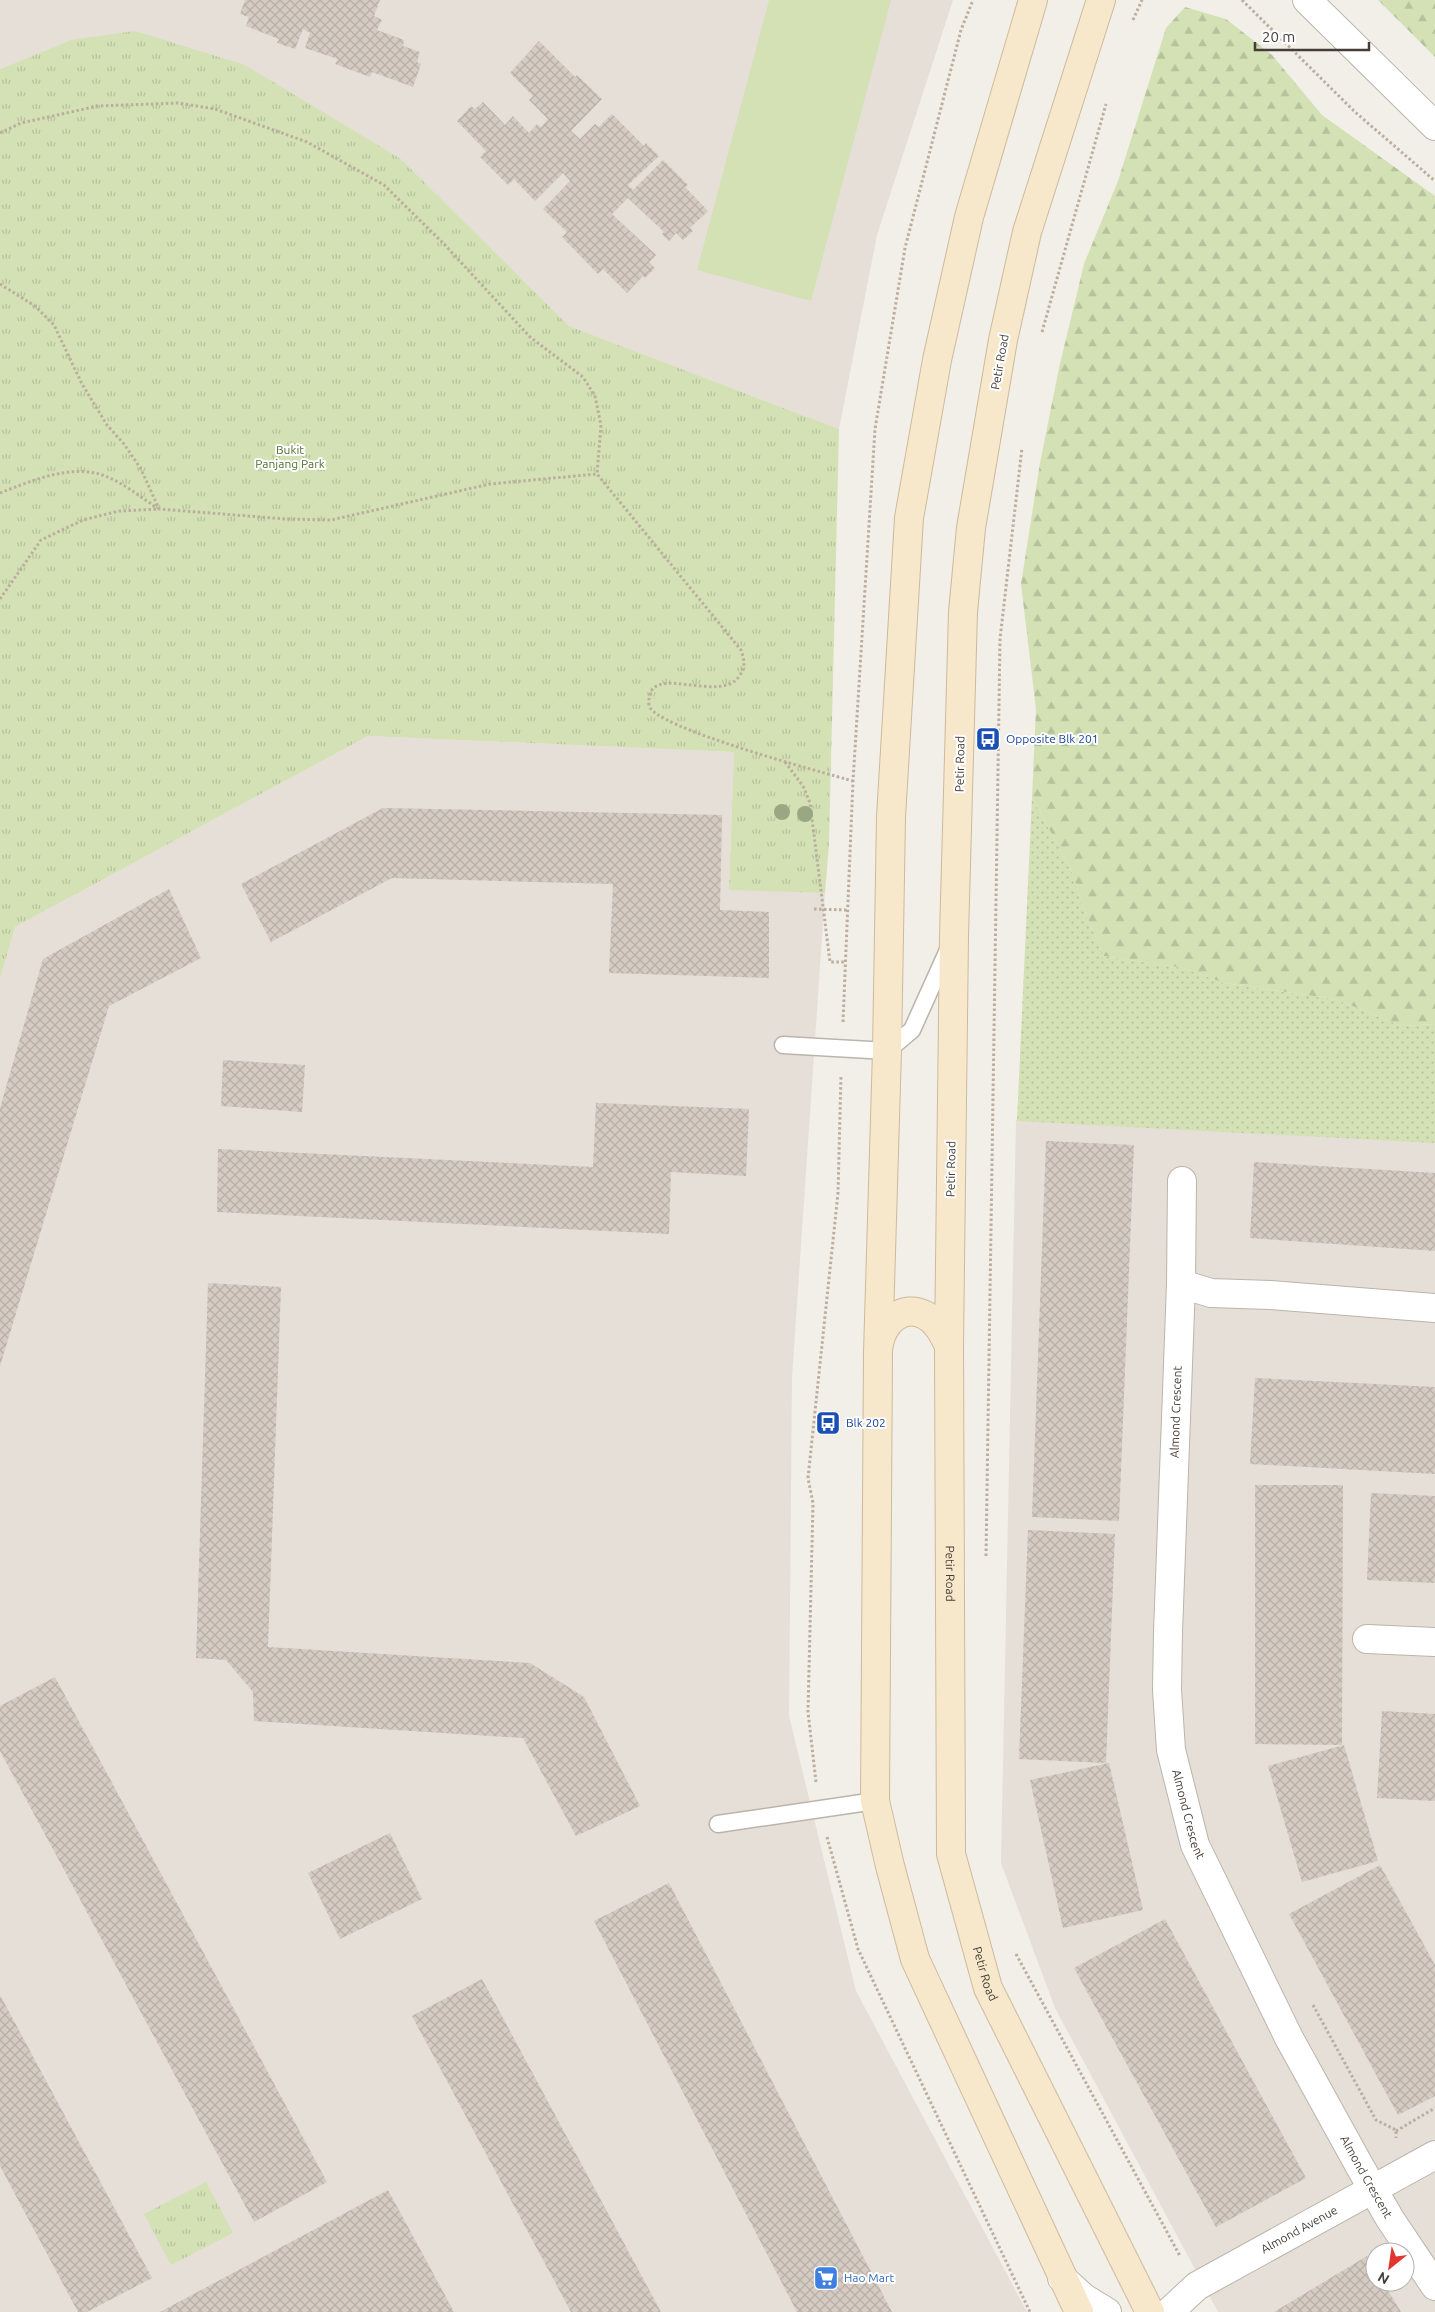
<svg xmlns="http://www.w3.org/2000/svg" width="1435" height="2312" font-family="Ubuntu,sans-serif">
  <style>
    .residential { fill: #e5dfd7; fill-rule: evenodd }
    .grass { fill: url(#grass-dots) }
    .forest { fill: url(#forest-firs) }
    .park { fill: url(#park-tufts) }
    .pitch { fill: #d3e1b5 }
    .building { fill: url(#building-cross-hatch) }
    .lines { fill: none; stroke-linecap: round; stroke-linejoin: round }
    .service-casing { stroke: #bcb4ab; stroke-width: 19 }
    .minor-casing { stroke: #bcb4ab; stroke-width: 30 }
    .secondary-casing { stroke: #ccba9c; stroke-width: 30 }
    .path { stroke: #bcae9e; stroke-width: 3; stroke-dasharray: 2.5 2.5; stroke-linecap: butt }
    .service { stroke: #fff; stroke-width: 16 }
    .minor { stroke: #fff; stroke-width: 28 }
    .secondary { stroke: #f8e8cb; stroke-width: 28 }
    .tree { fill: #99a883 }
    .labels { text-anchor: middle; stroke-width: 4; stroke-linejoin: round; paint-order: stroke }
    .street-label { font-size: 12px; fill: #443e37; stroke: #fff }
    .park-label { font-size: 12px; fill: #506f31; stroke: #fff }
    .transit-label { font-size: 12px; fill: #164399; stroke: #fff; text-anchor: start }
    .shop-label { font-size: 12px; fill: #366cbe; stroke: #fff; text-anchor: start }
  </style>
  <defs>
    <pattern id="grass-dots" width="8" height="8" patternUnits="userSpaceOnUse" patternTransform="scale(1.25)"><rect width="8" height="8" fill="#d3e1b5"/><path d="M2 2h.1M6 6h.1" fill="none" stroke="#b6c29c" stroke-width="1.8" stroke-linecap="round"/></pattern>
    <pattern id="forest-firs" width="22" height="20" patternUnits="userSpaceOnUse" patternTransform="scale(1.25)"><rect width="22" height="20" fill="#d3e1b5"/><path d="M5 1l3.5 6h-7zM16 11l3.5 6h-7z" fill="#b6c29c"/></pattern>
    <pattern id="park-tufts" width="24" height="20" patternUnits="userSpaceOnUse" patternTransform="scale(1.25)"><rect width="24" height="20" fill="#d3e1b5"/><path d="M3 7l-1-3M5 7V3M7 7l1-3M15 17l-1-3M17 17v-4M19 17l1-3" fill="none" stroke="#b6c29c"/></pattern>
    <pattern id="building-cross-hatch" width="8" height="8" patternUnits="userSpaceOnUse" patternTransform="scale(1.25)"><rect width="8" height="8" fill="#d5cbc2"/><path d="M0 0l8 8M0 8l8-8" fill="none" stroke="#b8afa7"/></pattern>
  </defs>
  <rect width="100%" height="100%" fill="#f2eee8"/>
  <!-- residential -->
  <path class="residential" d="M0,0H953L877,235L839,429L569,326L401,159L71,40L0,69Z
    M368,736L734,752L729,889L825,893L792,1377L789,1716L856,1991L1027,2312H0V978L15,927Z
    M1016,1120L1435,1142V2312H1218L1055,2008L1001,1863ZM1375,2252H1405V2282H1375Z"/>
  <!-- grass -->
  <path class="grass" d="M1032,797L1072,872L1086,915L1104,956L1184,968L1224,983L1335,999L1402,1026L1435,1024V1143L1017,1121Z"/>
  <!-- forest -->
  <path class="forest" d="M1378,0H1435V57Z
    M1185,7L1226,19L1272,55L1322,115L1435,196V1024L1402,1026L1335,999L1224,983L1184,968L1104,956L1086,915L1072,872L1032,797L1036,709L1021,584L1040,463L1059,368L1084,264L1118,181L1166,28Z"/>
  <!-- park -->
  <path class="park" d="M135,31L245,65L401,159L569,326L839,429L829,844L825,893L729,890L734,752L368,736L15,927L0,978V69L71,40Z
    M206,2182L233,2233L171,2265L144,2214Z"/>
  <!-- pitch -->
  <path class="pitch" d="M769,0H891L811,301L697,270Z"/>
  <!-- building -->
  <path class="building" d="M245,0H380L374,16L382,20L377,30L404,40L403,46L420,52L417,62L421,64L413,87L372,72L370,77L335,64L338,59L305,48L310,33L303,29L295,49L277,43L279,39L246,26L249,17L240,14Z
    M539,41L575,77L577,75L602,99L571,131L580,139L595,124L599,127L612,114L644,146L646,143L659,156L628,185L633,190L663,160L688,185L685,187L708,211L690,228L693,231L683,240L676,233L669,241L662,234L664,232L628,198L612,214L656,255L649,262L655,268L645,278L643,276L627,293L603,269L598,274L562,237L567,232L543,209L570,181L563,173L535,201L514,179L508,185L480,157L486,151L457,121L471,106L475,109L483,102L505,125L513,116L529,133L537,124L541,127L548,119L529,100L533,96L510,73Z
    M383,808L722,815L720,910L769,912V978L609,973L613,884L392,878L271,942L241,884Z
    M169,889L201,958L109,1006L0,1366V1108L43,959Z
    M223,1060L305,1065L302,1112L221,1106Z
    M596,1103L749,1109L746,1176L671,1172L669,1234L217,1212L218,1149L593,1167Z
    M1046,1141L1134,1145L1119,1521L1032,1517Z
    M1254,1162L1435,1173V1251L1250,1238Z
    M208,1283L281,1287L268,1647L530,1663L584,1697L640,1806L576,1836L523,1738L254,1721L253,1692L226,1660L196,1658Z
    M1255,1378L1435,1387V1474L1250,1464Z
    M1255,1485H1343L1342,1745L1255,1744Z
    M1371,1493L1435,1496V1583L1367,1580Z
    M1028,1530L1115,1534L1106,1763L1019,1759Z
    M55,1677L327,2182L254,2222L0,1751V1706Z
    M1382,1711L1435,1714V1801L1377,1798Z
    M1344,1745L1378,1861L1302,1882L1268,1766Z
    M1109,1763L1143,1910L1063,1928L1030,1780Z
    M390,1833L422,1899L340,1939L308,1873Z
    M1380,1865L1435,1965V2096L1398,2115L1289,1914Z
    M669,1883L892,2312H797L594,1921Z
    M1165,1919L1306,2178L1216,2227L1074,1968Z
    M482,1979L661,2312H571L412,2016Z
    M0,1995L152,2278L87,2312H78L0,2166Z
    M388,2190L454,2312H160Z
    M1367,2256L1375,2268V2282H1383L1401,2312H1274Z"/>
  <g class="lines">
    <defs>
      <path id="service" d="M783,1045L887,1051L912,1030L948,950
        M718,1824L875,1801"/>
      <g id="minor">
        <path d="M1307,0L1435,126"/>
        <path id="s1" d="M1182,1181L1181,1284L1168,1632L1167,1690L1171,1750L1195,1845L1289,2038L1359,2165L1390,2219L1435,2286"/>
        <path d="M1181,1284L1211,1293L1270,1295L1435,1308"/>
        <path d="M1367,1639L1435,1642"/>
        <path d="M1062,2278L1084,2298L1107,2312"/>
        <path id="s2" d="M1169,2312L1197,2286L1435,2155"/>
      </g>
      <g id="secondary">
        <path d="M1033,0L969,217L937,360L909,518L891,817L887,1051L878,1353L875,1801L890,1866L915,1959L1079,2312"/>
        <path id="s3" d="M1101,0L1027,232L1003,340L971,528L963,612L954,936L949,1346L951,1854L988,1988L1150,2312"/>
        <path d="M879,1344C883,1323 902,1303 925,1315C937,1321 943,1334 949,1346"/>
      </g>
    </defs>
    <!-- service casing -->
    <use href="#service" class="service-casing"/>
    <!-- minor casing -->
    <use href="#minor" class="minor-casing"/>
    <!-- secondary casing -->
    <use href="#secondary" class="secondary-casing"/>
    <!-- path -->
    <path class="path" d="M1242,0L1355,112L1435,181
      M1133,20L1142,0
      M0,133L21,123L98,106L178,103L215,109L307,142L384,185L444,244L530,337L583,377L595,396L601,425L597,474L741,650C744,659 746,666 740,675C721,707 645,658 649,705C651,727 825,773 853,781
      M0,284L35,306L54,325L82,384L107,425L124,444L141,469L159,509L286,519L331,520L490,484L597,474
      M1042,332L1106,104
      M0,493C31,481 72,463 105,476C124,483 141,498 158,508
      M0,599L41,540L83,520L119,511L159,509
      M785,762L803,786L810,803L830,962H846
      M814,909L847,910
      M843,1022L853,781L875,429L905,248L961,30L973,0
      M986,1556L1000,639L1022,448
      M816,1782L808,1712L813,1503L808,1478L838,1193L841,1075
      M827,1837L858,1949L1030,2312
      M1016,1954L1180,2256
      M1313,2005L1376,2120L1396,2130V2138
      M1396,2131L1435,2108"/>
    <!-- service -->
    <use href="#service" class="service"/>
    <!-- minor -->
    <use href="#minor" class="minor"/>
    <!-- secondary -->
    <use href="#secondary" class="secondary"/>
  </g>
  <!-- trees -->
  <g class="tree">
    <circle cx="782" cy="812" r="8"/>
    <circle cx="805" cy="814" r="8"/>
  </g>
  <!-- icons -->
  <defs>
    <symbol id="bus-square" viewBox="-11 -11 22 22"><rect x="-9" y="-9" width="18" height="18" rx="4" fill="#1a4fb4" stroke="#fff"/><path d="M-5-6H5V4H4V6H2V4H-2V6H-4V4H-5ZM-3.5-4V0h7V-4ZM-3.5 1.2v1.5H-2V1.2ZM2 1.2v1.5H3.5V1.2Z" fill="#fff"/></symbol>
    <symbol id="supermarket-square" viewBox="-11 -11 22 22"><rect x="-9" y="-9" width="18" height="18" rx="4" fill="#3f7fe0" stroke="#fff"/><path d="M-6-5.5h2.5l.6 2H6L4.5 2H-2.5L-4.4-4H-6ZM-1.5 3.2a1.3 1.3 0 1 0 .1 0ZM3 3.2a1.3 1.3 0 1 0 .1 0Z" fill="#fff"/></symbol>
  </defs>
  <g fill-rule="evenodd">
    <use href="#bus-square" x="974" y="725" width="28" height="28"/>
    <use href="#bus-square" x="814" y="1409" width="28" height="28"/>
    <use href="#supermarket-square" x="812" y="2264" width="28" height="28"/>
  </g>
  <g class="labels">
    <!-- street labels -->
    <g class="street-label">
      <text transform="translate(1000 362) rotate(-80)" y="4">Petir Road</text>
      <text transform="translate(960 764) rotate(-89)" y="4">Petir Road</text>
      <text transform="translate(951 1169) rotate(-89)" y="4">Petir Road</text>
      <text transform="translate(1176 1412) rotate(-88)" y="4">Almond Crescent</text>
      <text dy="4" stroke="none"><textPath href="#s3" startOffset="1591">Petir Road</textPath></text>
      <text dy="4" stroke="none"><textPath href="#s1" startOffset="636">Almond Crescent</textPath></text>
      <text dy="4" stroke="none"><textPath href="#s3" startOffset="1996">Petir Road</textPath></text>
      <text dy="4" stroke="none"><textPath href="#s1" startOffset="1041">Almond Crescent</textPath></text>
      <text dy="4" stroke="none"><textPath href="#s2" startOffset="155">Almond Avenue</textPath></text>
    </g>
    <!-- park labels -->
    <g class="park-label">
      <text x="290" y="454">Bukit<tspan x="290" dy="14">Panjang Park</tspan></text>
    </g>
    <!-- transit labels -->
    <g class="transit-label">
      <text x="1006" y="743">Opposite Blk 201</text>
      <text x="846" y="1427">Blk 202</text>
    </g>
    <!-- shop labels -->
    <g class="shop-label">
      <text x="844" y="2282">Hao Mart</text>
    </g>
  </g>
  <!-- north arrow -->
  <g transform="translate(1390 2267) rotate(210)"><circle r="24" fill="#ffffff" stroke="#b4b2af"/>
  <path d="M0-4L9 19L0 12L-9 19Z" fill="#e13530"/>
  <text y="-8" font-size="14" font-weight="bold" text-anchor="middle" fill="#443e37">N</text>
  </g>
  <!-- scale -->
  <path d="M1255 42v8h114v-8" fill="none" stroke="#443e37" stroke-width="2.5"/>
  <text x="1262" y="42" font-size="15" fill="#443e37" stroke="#ffffff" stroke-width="4" paint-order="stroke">20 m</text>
</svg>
